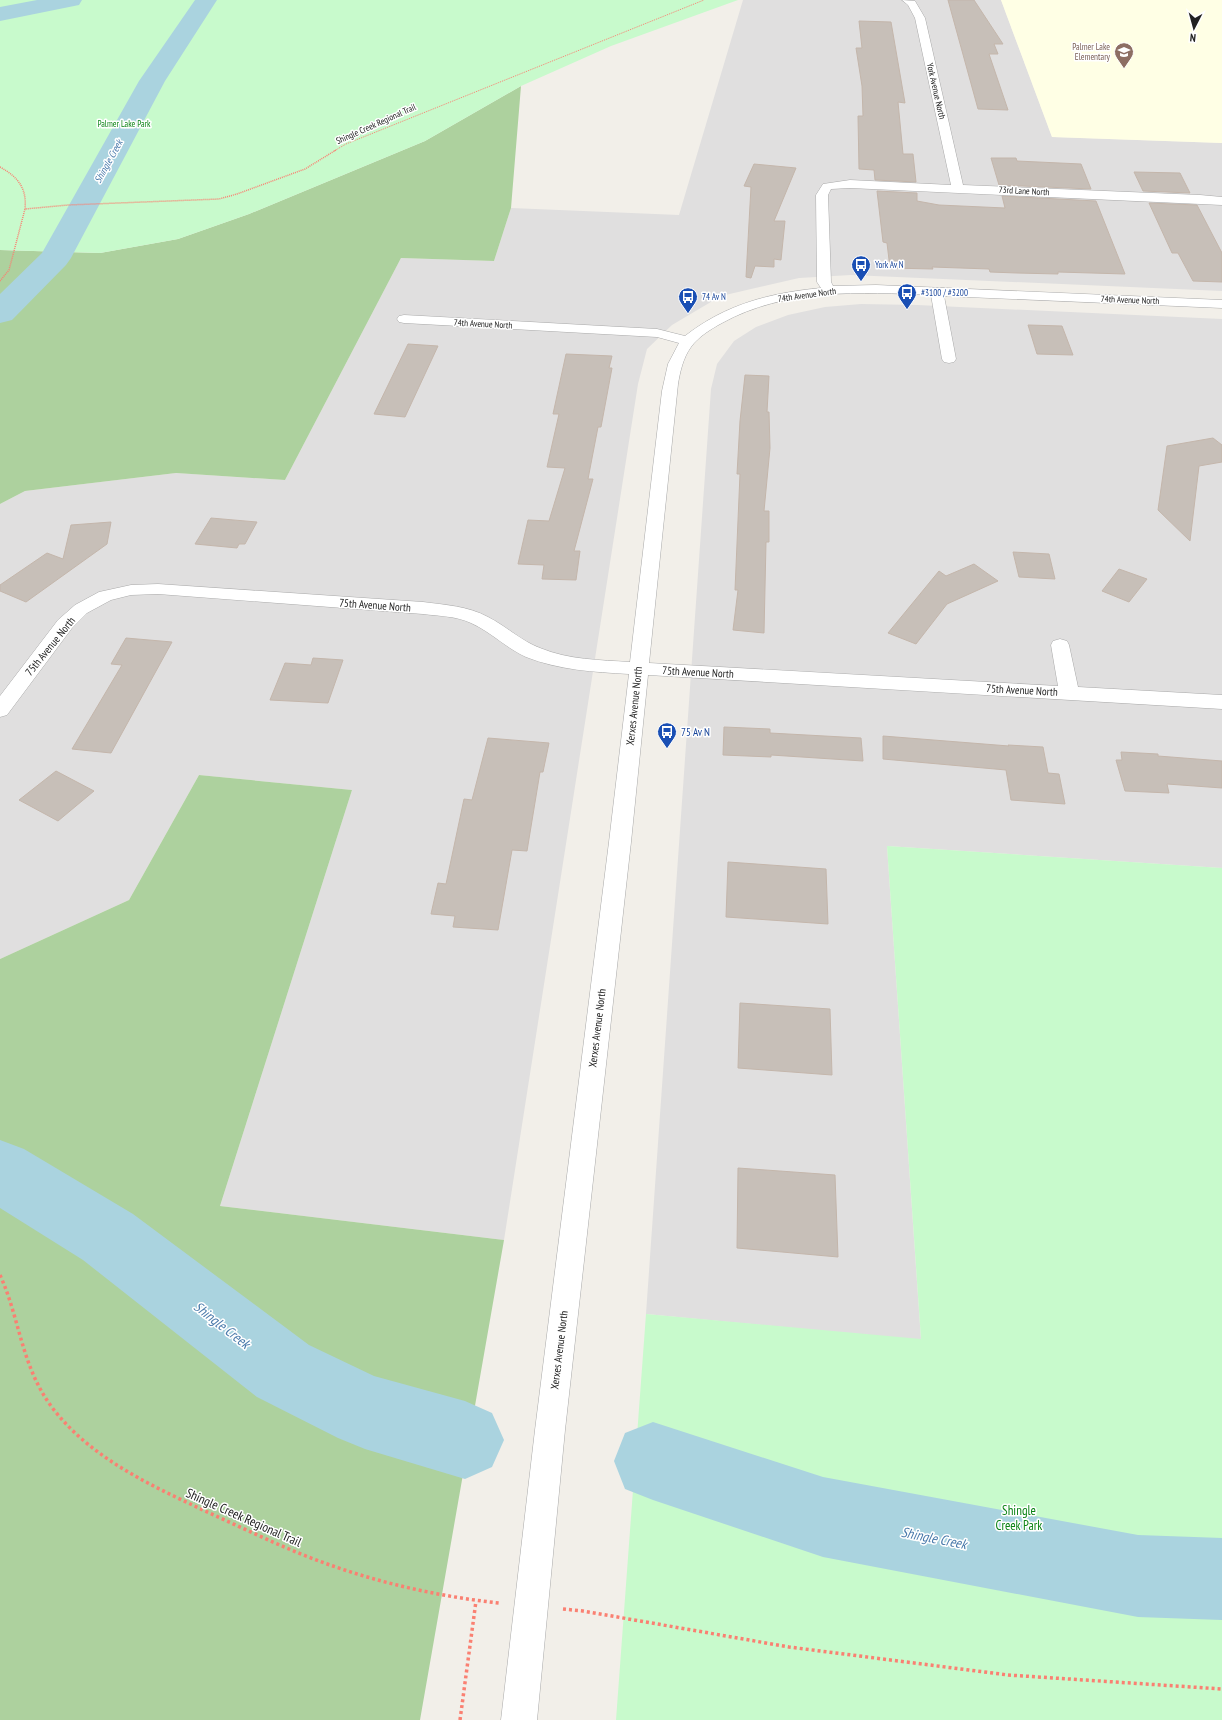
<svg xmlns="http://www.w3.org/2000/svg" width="1222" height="1720" font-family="'PT Sans Narrow',sans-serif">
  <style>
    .residential { fill: #e0dfdf }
    .education { fill: #ffffe5 }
    .forest { fill: #add19e }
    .park { fill: #c8facc }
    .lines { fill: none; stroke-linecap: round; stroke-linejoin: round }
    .river { fill: #aad3df; fill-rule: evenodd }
    .building { fill: #c7bfb8; stroke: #c4b6ab }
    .minor-casing { stroke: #a9a9a9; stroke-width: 1 }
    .path-far2 { stroke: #fa8072; stroke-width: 1; stroke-dasharray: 1 1; stroke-linecap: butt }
    .path-far1 { stroke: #fa8072; stroke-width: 1.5; stroke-dasharray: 1 1; stroke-linecap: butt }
    .path { stroke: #fa8072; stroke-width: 3.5; stroke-dasharray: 3 3; stroke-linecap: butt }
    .minor { fill: #fff; fill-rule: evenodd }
    .labels { text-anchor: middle; stroke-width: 3; stroke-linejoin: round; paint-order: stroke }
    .far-education-label { font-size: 9px; fill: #785e54; stroke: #fff; text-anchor: end }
    .far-street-label { font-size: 9px; fill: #222; stroke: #fff }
    .far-park-label { font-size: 9px; fill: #0c8416; stroke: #fff }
    .far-transit-label { font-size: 9px; fill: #164399; stroke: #fff; text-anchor: start }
    .far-water-label { font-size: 10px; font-style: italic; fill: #4a7aab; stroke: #fff }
    .street-label { font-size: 11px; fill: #222; stroke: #fff }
    .transit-label { font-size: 11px; fill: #164399; stroke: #fff; text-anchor: start }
    .near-park-label { font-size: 13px; fill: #0c8416; stroke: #fff }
    .near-street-label { font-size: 13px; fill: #222; stroke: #fff }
    .near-water-label { font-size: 14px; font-style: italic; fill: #4a7aab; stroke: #fff }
  </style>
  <rect width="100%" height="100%" fill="#f2efe9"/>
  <!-- residential -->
  <path class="residential" d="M743,0H1001L1052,137L1222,143V291L851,275L799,278L721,296L672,325L647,349L638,384L504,1240L220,1206L352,790L199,775L129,900L0,959V504L25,491L176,473L285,480L401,258L494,261L511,208L679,215Z
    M861,304L917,305L1222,319V868L887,846L921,1340L646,1314L711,389L717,364L734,341L756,327L788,315L825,307Z"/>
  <!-- education -->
  <path class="education" d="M1001,0H1222V143L1052,137Z"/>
  <!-- forest -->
  <path class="forest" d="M521,86L511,208L494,261L401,258L285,480L176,473L25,491L0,504V250L100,253L178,239L249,214L425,141Z
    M199,775L352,790L220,1206L504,1240L420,1720H0V959L129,900Z"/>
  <!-- park -->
  <path class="park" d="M0,0H738L611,46L521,86L425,141L249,214L178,239L100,253L0,250Z
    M887,846L1222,868V1720H616L646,1314L921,1339Z"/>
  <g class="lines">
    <!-- river -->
    <path class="river" d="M37,0H82L79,5L0,21V7Z
      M195,0H217L165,81L71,258L66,265L12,320L0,323V294L42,253L139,81Z
      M0,1140L24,1149L133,1214L309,1345L374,1376L465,1401L492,1413L504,1440L492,1467L465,1479L365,1449L338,1438L257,1397L83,1260L0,1208Z
      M653,1422L823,1477L1138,1535L1222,1538V1620L1138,1617L823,1557L653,1500L625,1489L614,1461L625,1433Z"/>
  </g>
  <!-- building -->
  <path class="building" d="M948,0H974L1003,44H994L998,54H989L1008,110L978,109Z
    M859,21L891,22L905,103L898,102L903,154H913L916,182L875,180L874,170L859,169L858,116H863L862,86L856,48H862Z
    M991,158H1016L1017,161L1081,164L1091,189L999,185Z
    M754,164L796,168L774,221H785L781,260L774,259V267L755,266L751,278L746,277L751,187L744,186Z
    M1134,172L1180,173L1190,193L1143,191Z
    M877,191L917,193V201L939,205L1005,208L1002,196L1096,201L1125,274L1058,272V274L1017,273L990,272L989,269L932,267L933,269L890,268L887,243L883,242Z
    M1149,203L1197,205L1222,253V282L1193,281L1178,253H1172Z
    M1028,325L1062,326L1073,355L1037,354Z
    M408,344L438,346L405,417L374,414Z
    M566,354L612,356L609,368H612L601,427H598L588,479H593L574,551H580L576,580L542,579L544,565L518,564L528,520L549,521L565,468L547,467L559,414H553Z
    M745,375L769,376L767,412H769L770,448L764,511H769V542H766L764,633L733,630L738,590H735L740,474H737L740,421Z
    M1213,438L1222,445V462L1199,466L1190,541L1158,510L1167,446Z
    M211,518L257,522L245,544H239L237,548L195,544Z
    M111,522L107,544L26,602L0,591V585L47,553L63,559L71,525Z
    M1013,552L1049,554L1055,579L1019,577Z
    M974,564L998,581L947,604L916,644L888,633L939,571L946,576Z
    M1119,569L1147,579L1129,602L1102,591Z
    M126,638L172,642L111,753L72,749L122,665L111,664Z
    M313,658L343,660L328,703L270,700L285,663L311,665Z
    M724,727L770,729V733L861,738L863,761L771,755V757L723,755Z
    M883,736L1009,746L1008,745L1043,747L1048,773L1059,774L1065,804L1011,800L1006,770L883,759Z
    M488,738L549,743L543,772H540L527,851L512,850L498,930L453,927L455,916L431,914L438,883L446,884L464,799L472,800Z
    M1121,752L1158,754V756L1222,761V788L1167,784L1169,793L1125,791L1116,760H1122Z
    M56,771L94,791L58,821L19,800Z
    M728,862L826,869L828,924L726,917Z
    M740,1003L830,1009L832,1075L738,1068Z
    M738,1168L835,1175L838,1257L737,1248Z"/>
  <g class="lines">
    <defs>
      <path id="minor" d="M902,0L915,1L925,18L963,185L1200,195L1222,197V205L850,188L831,189L828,195L831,282L833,286L876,285L1222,300V308L944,296L956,359L954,362L949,363L944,362L942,359L931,295C861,292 785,288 722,323C711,329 698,337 691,347C683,358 680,372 678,384L649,663L1058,686L1051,645L1053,641L1060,639L1067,641L1069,645L1078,687L1222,695V709L648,675L631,842L565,1430L537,1720H501L535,1430L609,842L629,674C594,672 559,670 526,657C506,648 491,632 471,623C456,616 439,616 423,614L158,594L131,595L111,600L87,613L72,628L7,715L0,717V696L58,620L75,605L99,592L131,585L158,584L423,602C445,605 468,606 488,617C506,626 521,641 540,648C569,660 600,660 630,662L662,391L668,364L679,343L657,337L404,323L399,322L397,319L399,316L404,315L657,329L685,336C726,304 770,293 821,288L817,282L816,195L823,184L850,180L951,185L915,18L908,5Z"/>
    </defs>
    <!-- minor casing -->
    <use href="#minor" class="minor-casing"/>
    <!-- path-far2 -->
    <path class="path-far2" d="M334,151L346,144L704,0"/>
    <!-- path-far1 -->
    <path class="path-far1" d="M0,167C18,177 27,188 25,209
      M0,281L9,270L25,209L68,205L219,199L237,194L305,169L336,150"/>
    <!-- path -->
    <path class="path" d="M0,1275C20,1319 21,1365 51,1406C89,1457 148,1484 203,1510C245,1529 287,1550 330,1565C384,1584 442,1597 499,1603
      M563,1609L583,1611L789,1647L1008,1675L1222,1689
      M460,1720L476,1601"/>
    <!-- minor -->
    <use href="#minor" class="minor"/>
  </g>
  <!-- icons -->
  <defs>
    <symbol id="school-pin" viewBox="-11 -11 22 30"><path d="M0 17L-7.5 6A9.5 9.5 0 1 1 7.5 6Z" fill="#8d6e63" stroke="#fff"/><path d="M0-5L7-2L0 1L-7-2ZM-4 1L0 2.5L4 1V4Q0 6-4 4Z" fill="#fff"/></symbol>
    <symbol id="bus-pin" viewBox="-11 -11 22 30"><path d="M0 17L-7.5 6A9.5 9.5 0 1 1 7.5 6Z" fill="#1a4fb4" stroke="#fff"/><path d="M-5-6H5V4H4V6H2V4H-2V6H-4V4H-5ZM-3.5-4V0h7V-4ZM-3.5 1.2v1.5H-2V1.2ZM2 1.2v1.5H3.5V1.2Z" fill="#fff"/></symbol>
  </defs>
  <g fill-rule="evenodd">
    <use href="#school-pin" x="1113" y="41" width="22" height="30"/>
    <use href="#bus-pin" x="850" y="254" width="22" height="30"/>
    <use href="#bus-pin" x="896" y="282" width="22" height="30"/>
    <use href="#bus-pin" x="677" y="286" width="22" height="30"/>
    <use href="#bus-pin" x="656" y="721" width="22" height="30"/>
  </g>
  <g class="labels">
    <!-- far-education labels -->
    <g class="far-education-label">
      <text x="1110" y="50">Palmer Lake<tspan x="1110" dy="10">Elementary</tspan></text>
    </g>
    <!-- far-street labels -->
    <g class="far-street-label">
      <text transform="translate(936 91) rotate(77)" y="3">York Avenue North</text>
      <text transform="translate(376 124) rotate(-24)" y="3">Shingle Creek Regional Trail</text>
      <text transform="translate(1024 191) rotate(3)" y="3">73rd Lane North</text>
      <text transform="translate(807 295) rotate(-8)" y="3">74th Avenue North</text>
      <text transform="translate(1130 300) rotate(2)" y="3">74th Avenue North</text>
      <text transform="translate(483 324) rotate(3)" y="3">74th Avenue North</text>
    </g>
    <!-- far-park labels -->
    <g class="far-park-label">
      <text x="124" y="127">Palmer Lake Park</text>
    </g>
    <!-- far-transit labels -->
    <g class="far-transit-label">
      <text x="875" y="268">York Av N</text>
      <text x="921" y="296">#3100 / #3200</text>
      <text x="702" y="300">74 Av N</text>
    </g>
    <!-- far-water labels -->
    <g class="far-water-label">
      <text transform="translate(108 161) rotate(-61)" y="4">Shingle Creek</text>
    </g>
    <!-- street labels -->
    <g class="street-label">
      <text transform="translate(375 605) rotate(4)" y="4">75th Avenue North</text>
      <text transform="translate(50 646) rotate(-51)" y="4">75th Avenue North</text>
      <text transform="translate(698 672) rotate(3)" y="4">75th Avenue North</text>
      <text transform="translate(1022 690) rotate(3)" y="4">75th Avenue North</text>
      <text transform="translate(634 706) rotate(-84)" y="4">Xerxes Avenue North</text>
      <text transform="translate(597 1028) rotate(-83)" y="4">Xerxes Avenue North</text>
      <text transform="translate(559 1350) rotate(-83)" y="4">Xerxes Avenue North</text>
    </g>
    <!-- transit labels -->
    <g class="transit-label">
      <text x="681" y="736">75 Av N</text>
    </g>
    <!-- near-park labels -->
    <g class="near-park-label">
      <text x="1019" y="1515">Shingle<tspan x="1019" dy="15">Creek Park</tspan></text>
    </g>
    <!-- near-street labels -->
    <g class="near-street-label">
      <text transform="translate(244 1517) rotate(24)" y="5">Shingle Creek Regional Trail</text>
    </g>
    <!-- near-water labels -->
    <g class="near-water-label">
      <text transform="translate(222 1325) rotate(38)" y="5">Shingle Creek</text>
      <text transform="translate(934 1538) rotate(11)" y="5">Shingle Creek</text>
    </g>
  </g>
  <!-- north arrow -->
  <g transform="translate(1194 28) rotate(186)" stroke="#ffffff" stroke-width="3" paint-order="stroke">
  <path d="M0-3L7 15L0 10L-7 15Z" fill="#222222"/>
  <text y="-6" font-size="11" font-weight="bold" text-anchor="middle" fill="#222222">N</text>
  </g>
</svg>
